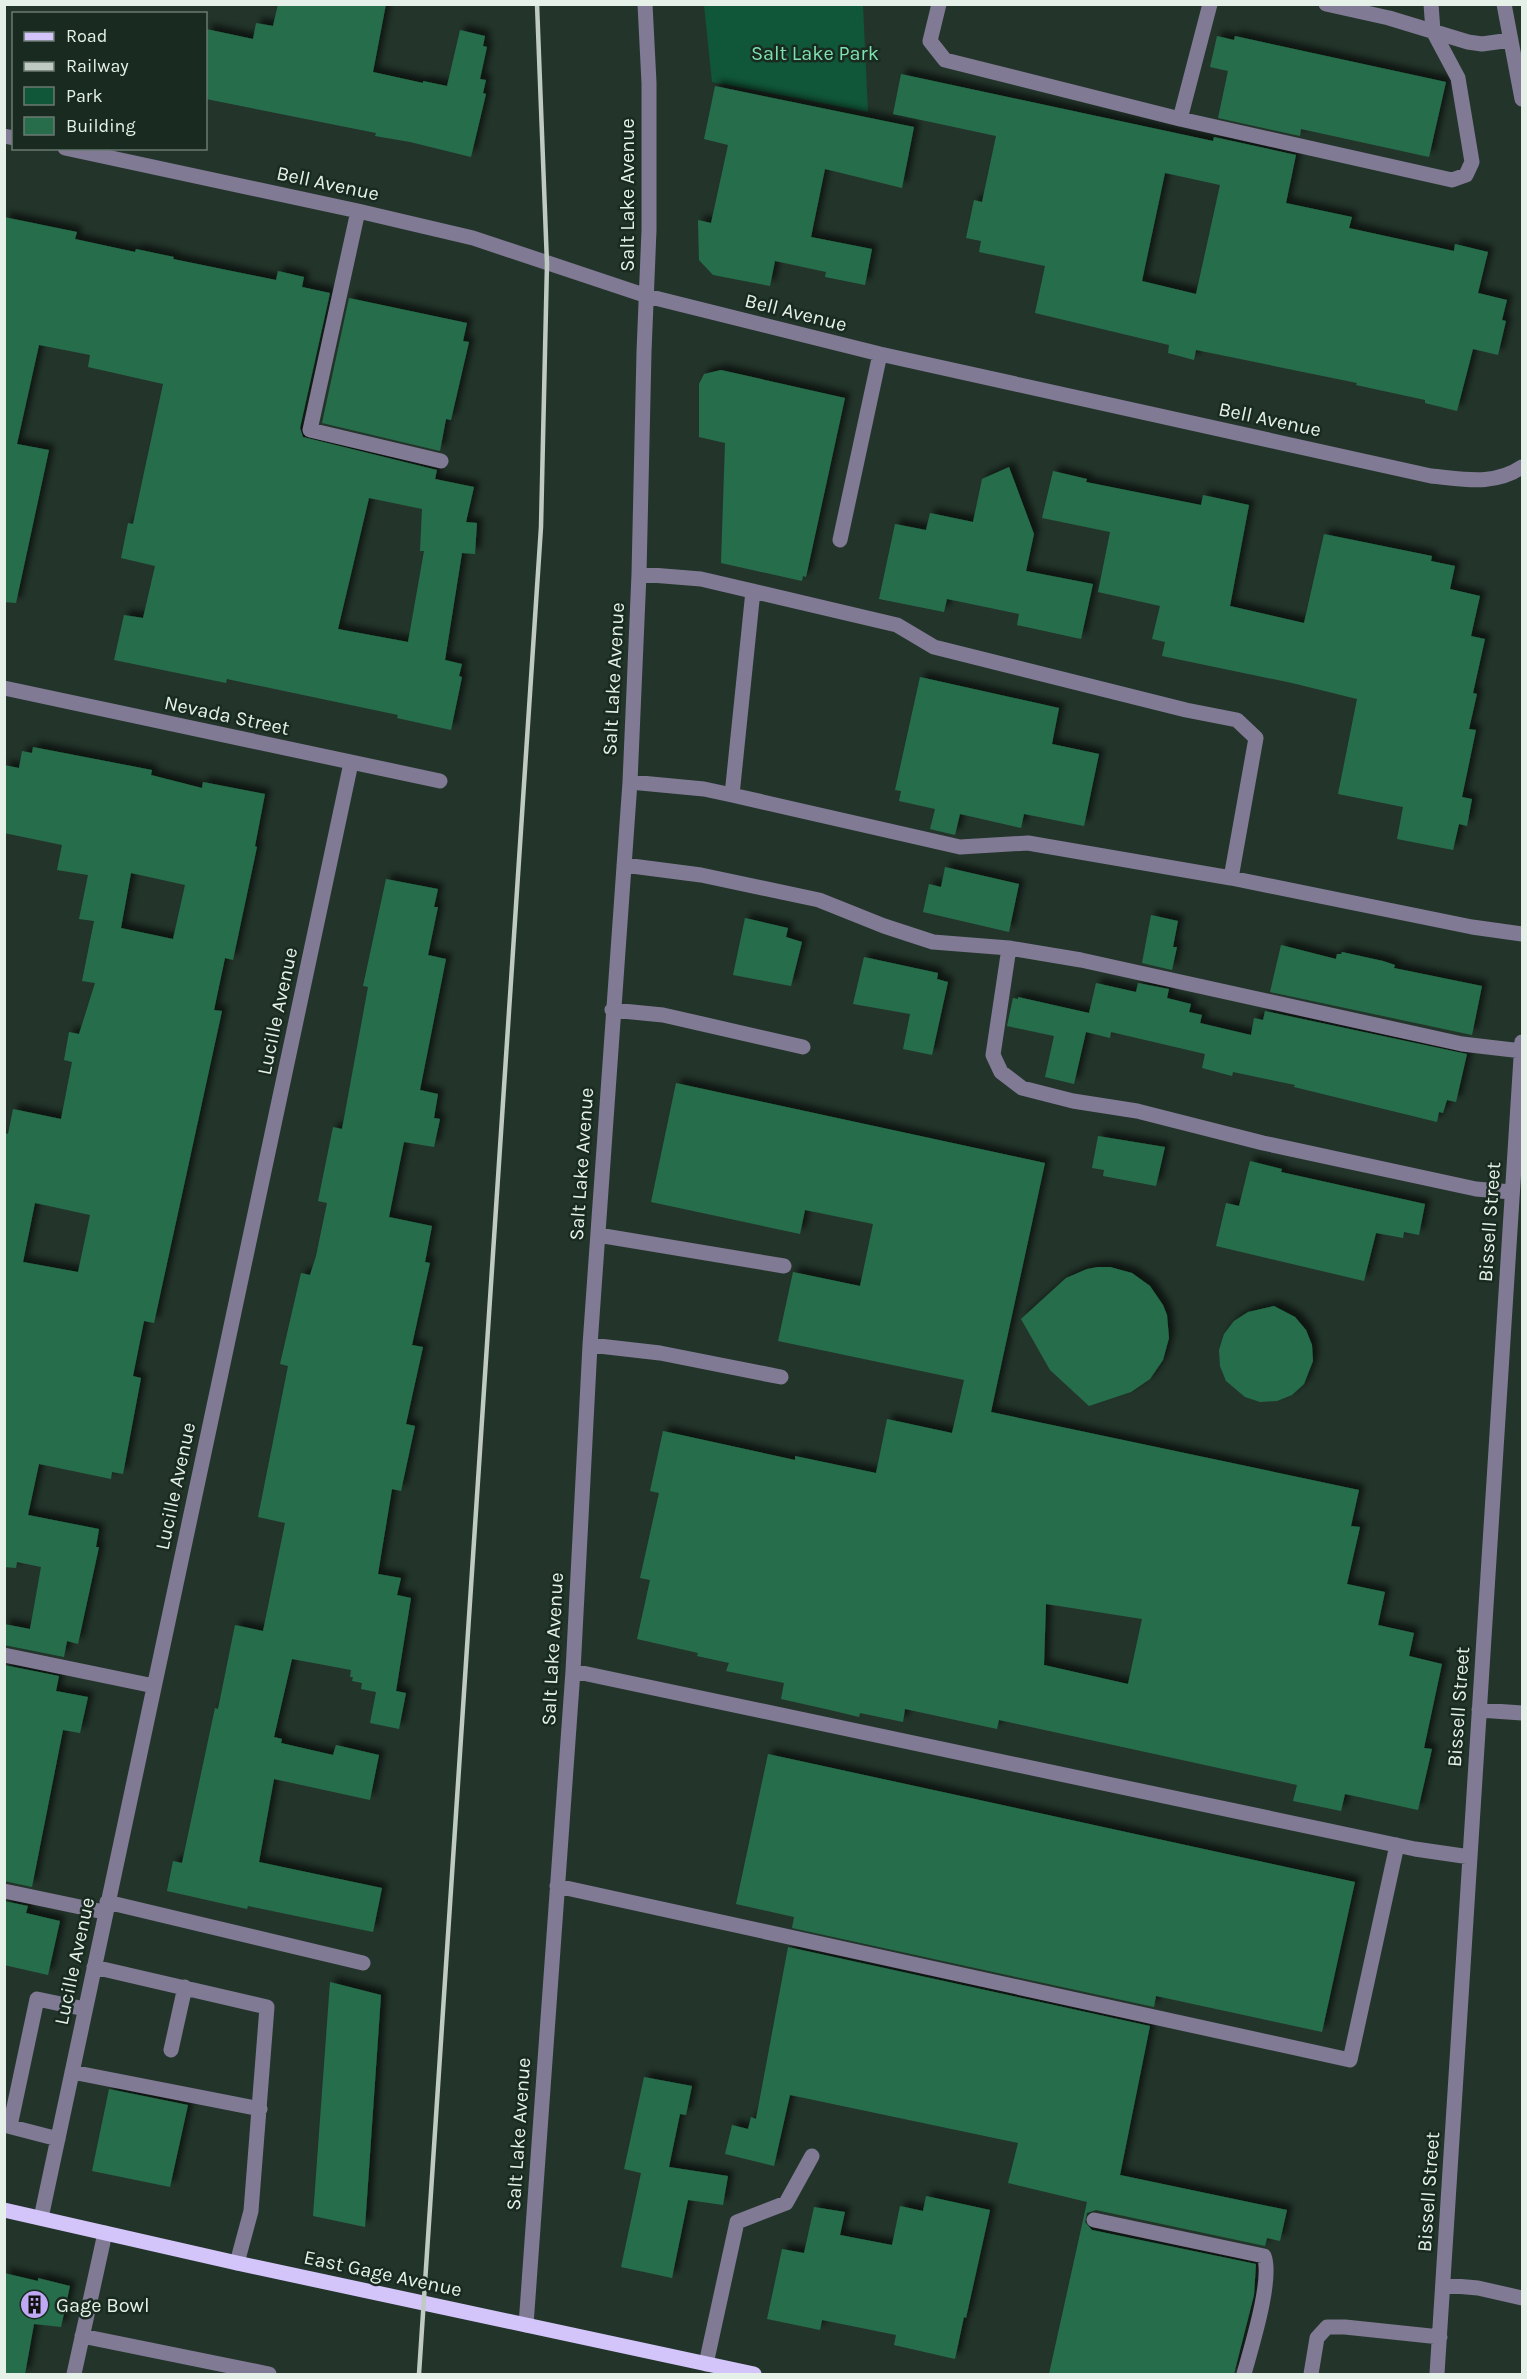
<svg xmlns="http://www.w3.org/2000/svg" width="1527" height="2379" font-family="Karla,sans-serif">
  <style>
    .green { fill: #105638 }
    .building { fill: #276d4b; fill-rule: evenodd; filter: url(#shadow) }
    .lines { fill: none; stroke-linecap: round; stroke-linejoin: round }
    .minor { stroke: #817a94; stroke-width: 15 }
    .major { stroke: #d3c4fa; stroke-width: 15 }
    .rail { stroke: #becac2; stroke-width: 4.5 }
    .labels { text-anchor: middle; stroke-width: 5; stroke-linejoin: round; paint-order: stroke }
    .park-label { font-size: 20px; fill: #7fe1ae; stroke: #192b21 }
    .street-label { font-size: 20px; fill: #e5f0e9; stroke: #192b21 }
    .poi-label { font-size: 20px; fill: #e5f0e9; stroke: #192b21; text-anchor: start }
  </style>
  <defs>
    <filter id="shadow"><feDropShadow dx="5.5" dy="-5.5" stdDeviation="3" flood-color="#0009"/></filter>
  </defs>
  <rect width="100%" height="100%" fill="#23352b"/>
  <!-- green -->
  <path class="green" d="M704,5H863L868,112L712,82Z"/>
  <!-- building -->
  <path class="building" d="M278,4H386L373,72L423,83V81L447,86L460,30L485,36L483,46L487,47L480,79L486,80L483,93L486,94L471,157L410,142L375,136L376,133L206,99V29L253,39L256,23L273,26Z
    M1217,36L1234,40L1235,36L1446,82L1429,157L1301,129L1300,136L1218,118L1228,71L1210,67Z
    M901,74L1213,141L1214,137L1296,155L1286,203L1352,217L1349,228L1454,251L1455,244L1488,252L1478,293L1507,300L1502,320L1506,321L1498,355L1473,349L1457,411L1425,403V400L1356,385L1357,383L1196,350L1194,360L1168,353L1169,345L1035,313L1045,266L979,252L981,241L966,238L974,200L982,202L996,136L893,114ZM1165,173L1220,185L1196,294L1142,281Z
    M715,86L914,127L902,188L825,169L811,237L872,249L865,285L825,277L826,272L775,261L770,286L713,275L699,260L698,220L711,223L728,145L704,139Z
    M4,217L77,232L75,239L135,252L136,249L174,257L173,259L276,280L278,271L304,277L302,287L330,293L300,428L303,437L437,470L435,479L474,487L466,522L477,523L475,554L462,553L445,660L462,664L459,676L462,677L451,730L397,718L398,715L227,679L226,683L114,660L124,615L143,618L155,566L121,558L128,523L133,524L163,384L88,367L90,355L39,345L17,444L49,450L16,603L4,602ZM369,498L422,509L420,551H424L408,642L338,629Z
    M349,298L467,323L463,341L469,342L451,420L446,419L440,451L322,423Z
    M721,370L845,398L806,577L803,576L802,581L721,563L725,443L699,437V384L704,374Z
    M1009,467L1034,534L1026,571L1093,584L1081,639L1017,625L1019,614L947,599L944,612L879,599L895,524L926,530L930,513L973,522L982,479Z
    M1053,471L1087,479L1086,482L1201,505L1203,495L1249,505L1230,606L1304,623L1324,534L1432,556L1431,561L1455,566L1450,589L1480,596L1471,636L1485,639L1473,693L1477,694L1469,729L1476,730L1462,797L1472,799L1467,826L1459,824L1453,850L1397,839L1403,807L1338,794L1357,699L1292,683L1162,656L1165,642L1152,639L1160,606L1098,592L1110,532L1042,518Z
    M920,677L1059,708L1052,744L1099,754L1084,826L1024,814L1021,828L960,814L955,835L930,829L935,809L899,801L901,791L895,790Z
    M33,747L152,770L151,775L202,788L203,782L265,794L255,846L257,847L233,960L225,958L214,1010L222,1011L154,1323L144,1321L133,1376L141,1378L123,1474L112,1472L111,1479L39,1464L28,1515L99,1529L96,1547H99L78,1644L67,1641L64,1657L4,1645V1624L30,1629L41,1567L17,1562L16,1568L4,1567V1133L8,1134L13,1109L61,1119L72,1062L64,1060L69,1032L79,1034L95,983L82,981L94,921L79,919L88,875L57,870L62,845L4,833V765L19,768L22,751L32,753ZM131,873L185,885L173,939L121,928ZM35,1203L90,1215L78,1272L23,1262Z
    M945,867L1019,884L1009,932L923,912L929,884L941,887Z
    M386,879L438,889L434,907H438L428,955L446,959L420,1090L438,1094L434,1118L440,1119L434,1147L404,1142L389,1217L432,1226L425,1262L430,1263L412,1345L423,1347L406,1424L415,1426L401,1491L392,1489L378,1574L401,1578L397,1595L411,1598L396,1691L406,1693L399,1729L370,1723L376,1692L361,1689L362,1683L352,1681L353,1677H350L351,1670L292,1659L274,1737L282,1739L281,1743L333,1755L336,1745L379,1755L370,1800L274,1779L259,1862L382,1888L373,1932L248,1906L247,1909L167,1891L173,1861L182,1863L209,1736L215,1708L218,1709L235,1625L263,1631L285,1523L258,1517L288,1366L280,1364L301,1273L310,1275L316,1256L327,1203L318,1201L333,1127L342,1129L368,987L363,986Z
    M1151,915L1178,921L1173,947H1177L1172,970L1142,963Z
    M745,918L788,928L786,937L802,942L791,986L733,975Z
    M1281,945L1336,959L1337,954H1341L1342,952L1383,961L1395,965L1394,968L1482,986L1472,1035L1270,992Z
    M864,957L938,973L937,979L948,982L932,1055L903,1049L910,1014L853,1004Z
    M1096,983L1136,992L1138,983L1169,989L1167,998L1191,1004L1189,1012L1202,1015L1200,1023L1251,1035L1254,1018L1263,1020L1265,1011L1467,1054L1456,1102L1447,1100L1443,1113L1439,1112L1437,1122L1294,1087L1295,1085L1233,1072L1232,1076L1202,1068L1205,1054L1111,1032L1110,1038L1086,1032L1074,1084L1045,1077L1054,1036L1007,1026L1013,998L1018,999V997L1089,1013Z
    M676,1083L1045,1163L991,1412L1359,1490L1351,1526L1360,1527L1347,1584L1385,1592L1378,1625L1414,1633L1409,1656L1442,1664L1424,1748L1432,1749L1418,1810L1345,1794L1341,1811L1293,1801L1297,1785L999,1720L997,1729L905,1709L903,1722L860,1713L859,1717L830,1710L781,1699L784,1683L726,1671L729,1663L697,1656L698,1653L637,1639L650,1580L640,1578L659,1493L650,1491L663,1431L795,1460V1456L876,1473L887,1419L952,1433L964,1380L778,1341L793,1272L860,1286L873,1224L805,1210L800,1234L651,1202ZM1046,1604L1142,1619L1128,1684L1044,1665Z
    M1098,1136L1165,1147L1156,1186L1103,1176L1104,1170L1092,1168Z
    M1250,1161L1282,1169L1281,1172L1425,1204L1419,1235L1404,1232L1403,1238L1376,1233L1364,1281L1216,1246L1226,1203L1239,1206Z
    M1098,1267H1110L1132,1273L1150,1286L1163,1305L1167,1315L1169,1338L1163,1360L1150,1379L1131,1392L1089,1406L1050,1370L1021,1319L1066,1278L1087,1269Z
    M1274,1306L1295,1317L1306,1330L1312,1345L1313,1361L1304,1384L1292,1395L1277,1401L1260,1402L1245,1397L1226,1381L1220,1366L1219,1350L1224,1334L1234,1321L1248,1312Z
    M4,1665L59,1676L56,1691L88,1697L80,1733L63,1730L32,1887L4,1881Z
    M768,1754L1355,1882L1322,2032L1156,1996L1154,2007L792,1928L794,1917L736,1904Z
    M4,1901L28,1906L26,1913L60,1921L48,1975L4,1965Z
    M788,1947L1150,2026L1120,2175L1287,2210L1280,2241L1267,2238L1265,2246L1096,2210L1087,2213L1085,2222L1092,2230L1256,2264L1254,2295L1234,2374H1049L1087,2202L1008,2183L1018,2143L790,2095L774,2166L725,2154L732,2125L748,2129L751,2117L756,2119Z
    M330,1982L381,1995L365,2227L313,2216Z
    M644,2077L692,2086L686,2115L680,2114L669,2167L728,2176L723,2205L688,2200L672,2278L621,2267L641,2173L624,2169Z
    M109,2089L188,2105L170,2187L92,2171Z
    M926,2196L990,2210L966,2318L964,2317L955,2359L894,2345L896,2335L822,2320L820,2330L767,2319L782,2249L804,2253L814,2207L845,2212L840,2235L892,2245L900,2206L923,2211Z
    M4,2273L38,2281V2278L70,2286L61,2327L34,2324L25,2374H4Z"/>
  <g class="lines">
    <!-- minor -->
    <path class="minor" d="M939,4L930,41L945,60L1180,119L1452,180L1466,175L1472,162L1458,78L1433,31L1431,4
      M1326,4L1389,18L1468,42L1482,44L1511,40
      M1504,4L1522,99
      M1180,119L1210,4
      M4,136L14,138
      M65,148L358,211L473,238L647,296L880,354L1431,476C1464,479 1494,486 1522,467
      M358,211L310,430L441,461
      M840,540L880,354
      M639,574L701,579L897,625L934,647L1186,710L1237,720L1256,738L1231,878L1472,927L1522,934
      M4,688L440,781
      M630,782L704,789L732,795L753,591
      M732,795L960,847L1028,843L1231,878
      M624,865L701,875L819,900L884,926L933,942L1009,948L1081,960L1462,1044L1522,1051
      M1009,948L993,1055L1001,1072L1022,1088L1073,1101L1137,1111L1263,1143L1476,1189L1512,1192
      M612,1010L663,1015L803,1047
      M598,1235L784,1266
      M590,1345L660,1353L781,1377
      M4,1655L154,1686
      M573,1671L1415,1849L1470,1857
      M1479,1710L1522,1713
      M557,1886L1350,2060L1397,1845
      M4,1891L104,1912
      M107,1902L363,1963
      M94,1967L267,2007L251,2211L237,2263
      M171,2050L185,1987
      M72,2072L260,2109
      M4,2125L58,2139
      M10,2126L37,1999L85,2009
      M41,2218L351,763
      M1094,2220L1264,2256C1273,2279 1251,2348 1244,2374
      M1444,2285L1478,2288L1522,2298
      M526,2325L573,1671L590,1345L630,782L639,574L644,352L649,230V83L645,4
      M82,2336L269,2374
      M706,2364L737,2222L786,2203L812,2156
      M74,2374L105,2233
      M1311,2374L1317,2338L1327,2327H1345L1440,2337
      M1437,2374L1522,1042"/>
    <!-- major -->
    <path class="major" d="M4,2210L237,2263L754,2374"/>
    <!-- rail -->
    <path class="rail" d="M419,2374L541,527L547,264L537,4"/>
  </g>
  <!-- icons -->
  <defs>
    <symbol id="building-disc" viewBox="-11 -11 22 22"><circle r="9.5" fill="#bfa9f4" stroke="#192b21"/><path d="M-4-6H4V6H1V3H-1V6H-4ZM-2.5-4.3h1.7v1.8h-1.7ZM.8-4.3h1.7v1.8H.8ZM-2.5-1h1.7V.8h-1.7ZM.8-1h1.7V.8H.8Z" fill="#111"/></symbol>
  </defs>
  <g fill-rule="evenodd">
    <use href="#building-disc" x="18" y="2288" width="33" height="33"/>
  </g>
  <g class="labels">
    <!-- park labels -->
    <g class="park-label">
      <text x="815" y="60">Salt Lake Park</text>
    </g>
    <!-- street labels -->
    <g class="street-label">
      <text transform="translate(328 183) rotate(12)" y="7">Bell Avenue</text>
      <text transform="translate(627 195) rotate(-90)" y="7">Salt Lake Avenue</text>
      <text transform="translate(796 312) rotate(14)" y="7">Bell Avenue</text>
      <text transform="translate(1270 419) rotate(12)" y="7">Bell Avenue</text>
      <text transform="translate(613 679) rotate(-87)" y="7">Salt Lake Avenue</text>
      <text transform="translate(227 715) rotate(12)" y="7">Nevada Street</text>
      <text transform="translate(277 1011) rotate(-78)" y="7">Lucille Avenue</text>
      <text transform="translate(581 1164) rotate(-86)" y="7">Salt Lake Avenue</text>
      <text transform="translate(1489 1222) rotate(-86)" y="7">Bissell Street</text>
      <text transform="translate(175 1486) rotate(-78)" y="7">Lucille Avenue</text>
      <text transform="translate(552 1649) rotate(-87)" y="7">Salt Lake Avenue</text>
      <text transform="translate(1458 1707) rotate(-86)" y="7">Bissell Street</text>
      <text transform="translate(74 1961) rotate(-78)" y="7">Lucille Avenue</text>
      <text transform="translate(518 2134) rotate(-86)" y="7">Salt Lake Avenue</text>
      <text transform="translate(1428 2192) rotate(-86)" y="7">Bissell Street</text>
      <text transform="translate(383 2273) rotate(12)" y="7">East Gage Avenue</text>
    </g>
    <!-- poi labels -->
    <g class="poi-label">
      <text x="56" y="2312">Gage Bowl</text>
    </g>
  </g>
  <!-- border -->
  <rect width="1527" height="2379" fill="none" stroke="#e5f0e9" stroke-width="12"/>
  <!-- legend -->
  <rect x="12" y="12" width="195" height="138" fill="#192b21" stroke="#6b7a71" stroke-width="1.5"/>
  <rect x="24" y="32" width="30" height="9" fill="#d3c4fa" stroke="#6b7a71" stroke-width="1.5"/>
  <text x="66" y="42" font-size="18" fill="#e5f0e9">Road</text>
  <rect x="24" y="62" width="30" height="9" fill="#becac2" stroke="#6b7a71" stroke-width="1.5"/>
  <text x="66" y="72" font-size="18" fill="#e5f0e9">Railway</text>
  <rect x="24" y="87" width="30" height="18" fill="#105638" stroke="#6b7a71" stroke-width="1.5"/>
  <text x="66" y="102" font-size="18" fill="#e5f0e9">Park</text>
  <rect x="24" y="117" width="30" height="18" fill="#276d4b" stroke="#6b7a71" stroke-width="1.5"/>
  <text x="66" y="132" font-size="18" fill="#e5f0e9">Building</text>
</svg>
